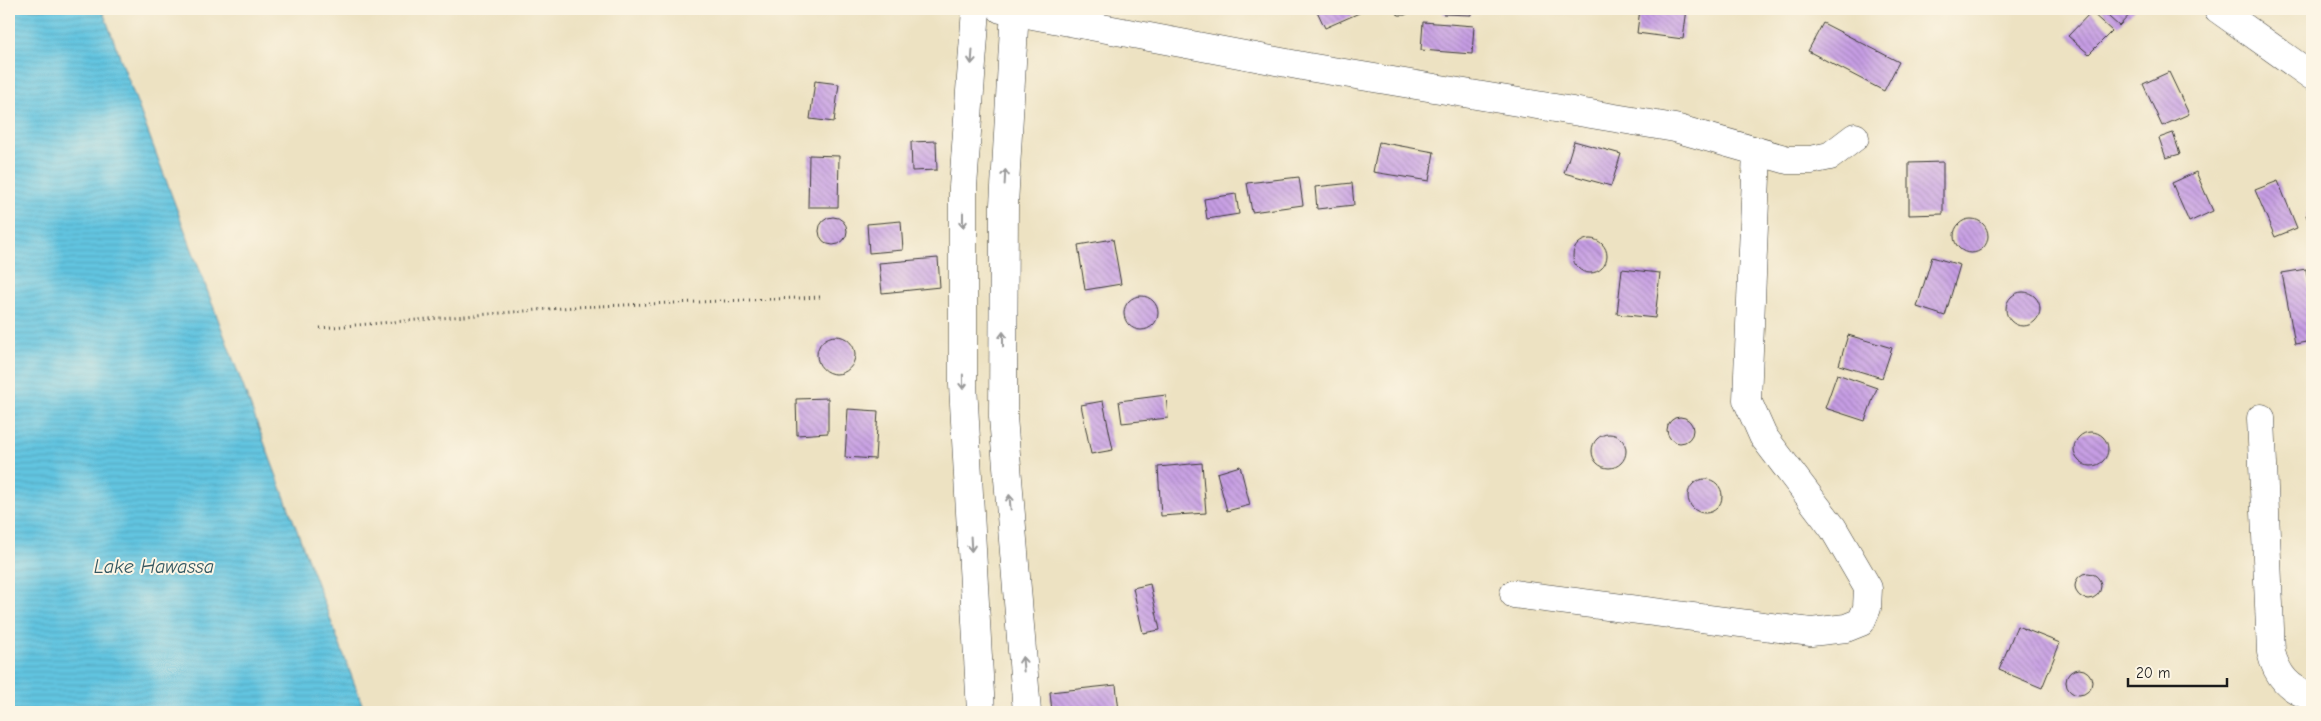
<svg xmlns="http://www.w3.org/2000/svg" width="2321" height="721" font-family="'Comic Neue',sans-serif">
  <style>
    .water { fill: url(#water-rules); stroke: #3f707e }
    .building { fill: url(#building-back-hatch) }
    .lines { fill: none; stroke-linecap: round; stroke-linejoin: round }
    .minor-casing { stroke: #3b3a35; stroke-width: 29 }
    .major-casing { stroke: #3b3a35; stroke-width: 29 }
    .path { stroke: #3b3a35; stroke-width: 3; stroke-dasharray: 1 4; stroke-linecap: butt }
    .minor { stroke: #fff; stroke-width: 28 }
    .major { stroke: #fff; stroke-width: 28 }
    .oneway { stroke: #999 }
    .labels { text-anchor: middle; stroke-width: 4; stroke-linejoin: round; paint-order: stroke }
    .water-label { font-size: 20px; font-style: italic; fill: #345761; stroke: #fcf5e5 }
  </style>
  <defs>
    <pattern id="water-rules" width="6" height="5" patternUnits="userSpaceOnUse" patternTransform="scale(1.25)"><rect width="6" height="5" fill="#62c4e0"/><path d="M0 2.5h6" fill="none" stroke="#54a8c0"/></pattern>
    <pattern id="building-back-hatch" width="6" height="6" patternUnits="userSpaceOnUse" patternTransform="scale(1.25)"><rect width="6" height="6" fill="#c69de4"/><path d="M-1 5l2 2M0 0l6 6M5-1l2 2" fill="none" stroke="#a07fb8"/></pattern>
  </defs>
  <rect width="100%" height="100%" fill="#fcf5e5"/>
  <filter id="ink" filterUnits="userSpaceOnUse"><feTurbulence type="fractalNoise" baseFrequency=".02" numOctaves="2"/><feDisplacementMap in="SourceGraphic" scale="10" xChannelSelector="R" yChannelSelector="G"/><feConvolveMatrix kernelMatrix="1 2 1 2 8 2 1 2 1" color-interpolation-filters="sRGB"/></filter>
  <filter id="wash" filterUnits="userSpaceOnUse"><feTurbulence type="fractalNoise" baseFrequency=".0096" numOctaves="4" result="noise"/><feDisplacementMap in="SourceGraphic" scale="20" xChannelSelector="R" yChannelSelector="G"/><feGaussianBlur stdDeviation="1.12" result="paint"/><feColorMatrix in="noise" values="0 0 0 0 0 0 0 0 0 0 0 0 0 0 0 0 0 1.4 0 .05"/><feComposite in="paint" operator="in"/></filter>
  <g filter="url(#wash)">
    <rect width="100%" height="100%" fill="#ede2c2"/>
    <!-- water -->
    <path class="water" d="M9,9H102L365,712H9Z"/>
    <g id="blocks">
      <!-- building -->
      <path class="building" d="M1316,9H1366V10L1325,28Z
        M1390,9H1417L1405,15H1399Z
        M1444,9H1471V15L1443,14Z
        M1640,9H1687L1683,39L1637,33Z
        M2100,9H2135L2119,26Z
        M2091,12L2112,31L2089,54L2068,36Z
        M1423,22L1474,26L1472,54L1421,50Z
        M1823,23L1899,62L1884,91L1808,51Z
        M2169,72L2189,114L2162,126L2143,84Z
        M815,81L839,84L834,122L810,119Z
        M2173,133L2180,154L2166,158L2159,138Z
        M936,141L937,170L912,171L911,142Z
        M1574,141L1621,154L1611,186L1564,173Z
        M1379,142L1434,152L1429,181L1373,172Z
        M809,155L839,156L838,207H808Z
        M1943,162V214L1909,215V163Z
        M2196,172L2213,211L2189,222L2172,183Z
        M1299,177L1303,205L1252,212L1247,183Z
        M2278,181L2297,228L2275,237L2255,190Z
        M1352,183L1354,205L1317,209L1315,187Z
        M1236,194L1239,214L1207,219L1204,199Z
        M2312,213V230L2306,215Z
        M819 231a14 14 0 1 1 28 0a14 14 0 1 1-28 0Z
        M1954 236a17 17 0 1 1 34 0a17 17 0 1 1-34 0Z
        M901,221L903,250L869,253L867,224Z
        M1573 256a17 17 0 1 1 34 0a17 17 0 1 1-34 0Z
        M1113,239L1121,284L1085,290L1078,245Z
        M1932,257L1960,265L1945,316L1917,307Z
        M938,258L940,287L882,293L879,263Z
        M1622,269L1660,273L1655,318L1617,314Z
        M2306,269L2312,305V341L2295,344L2282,273Z
        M2006 309a17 17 0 1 1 34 0a17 17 0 1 1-34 0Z
        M1124 313a17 17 0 1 1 34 0a17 17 0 1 1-34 0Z
        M1848,335L1892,348L1882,378L1839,365Z
        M817 355a19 19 0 1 1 38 0a19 19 0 1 1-38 0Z
        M1837,374L1877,388L1865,421L1825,408Z
        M1166,395L1168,418L1122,423L1119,401Z
        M828,398V433L797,435L796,399Z
        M1103,401L1113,450L1091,454L1081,405Z
        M848,409L878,411L875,459L845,457Z
        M1667 430a13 13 0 1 1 26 0a13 13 0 1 1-26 0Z
        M2074 449a17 17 0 1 1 34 0a17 17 0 1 1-34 0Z
        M1592 451a17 17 0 1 1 34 0a17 17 0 1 1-34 0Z
        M1202,463L1206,513L1161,516L1158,467Z
        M1240,466L1250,505L1227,511L1217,473Z
        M1688 496a17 17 0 1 1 34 0a17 17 0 1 1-34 0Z
        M2075 586a13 13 0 1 1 26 0a13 13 0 1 1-26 0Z
        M1150,584L1160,630L1143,633L1133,588Z
        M2017,626L2060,643L2042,688L1999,670Z
        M2066 682a13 13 0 1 1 26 0a13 13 0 1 1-26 0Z
        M1116,685L1119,711L1052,712L1050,692Z
        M1238,709H1245L1254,712H1230Z"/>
    </g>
  </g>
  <g filter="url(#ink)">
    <use href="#blocks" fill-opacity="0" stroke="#3b3a35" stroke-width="1"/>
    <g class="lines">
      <defs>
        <path id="minor" d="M1001,9L1308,67L1675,128L1788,160H1811L1830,156L1855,137
          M2218,9L2312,76
          M2261,418L2271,652C2277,676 2289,689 2312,697
          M1514,594L1811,632L1846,628L1861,622L1867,608L1868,588L1833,528L1763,436L1747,400L1757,151"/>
        <path id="major" d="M976,9L963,187V385L981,712
          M1015,9L1004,205L1003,417L1027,712"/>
      </defs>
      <!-- minor casing -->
      <use href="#minor" class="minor-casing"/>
      <!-- major casing -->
      <use href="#major" class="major-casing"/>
      <!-- path -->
      <path class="path" d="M320,328L574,307L822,297"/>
      <!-- minor -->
      <use href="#minor" class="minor"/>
      <!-- major -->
      <use href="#major" class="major"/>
    </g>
    <!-- one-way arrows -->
    <defs><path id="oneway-shaft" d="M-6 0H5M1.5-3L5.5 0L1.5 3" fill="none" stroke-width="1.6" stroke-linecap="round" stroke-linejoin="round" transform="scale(1.25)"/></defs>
    <g class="oneway">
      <use href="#oneway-shaft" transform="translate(972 57) rotate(94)"/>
      <use href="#oneway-shaft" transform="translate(1005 177) rotate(-87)"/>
      <use href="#oneway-shaft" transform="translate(963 220) rotate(90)"/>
      <use href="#oneway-shaft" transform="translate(1003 339) rotate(-90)"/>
      <use href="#oneway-shaft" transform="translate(963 382) rotate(89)"/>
      <use href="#oneway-shaft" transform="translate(1010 502) rotate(-95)"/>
      <use href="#oneway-shaft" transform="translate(971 544) rotate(87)"/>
      <use href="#oneway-shaft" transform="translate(1023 664) rotate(-95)"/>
    </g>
  </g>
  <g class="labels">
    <!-- water labels -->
    <g class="water-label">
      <text x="154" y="573">Lake Hawassa</text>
    </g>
  </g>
  <!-- margin -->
  <rect width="2321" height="721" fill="none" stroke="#fcf5e5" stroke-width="30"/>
  <!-- scale -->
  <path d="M2128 678v8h99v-8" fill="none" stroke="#1c1c1c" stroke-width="2.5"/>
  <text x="2136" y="678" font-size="15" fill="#1c1c1c" stroke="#fcf5e5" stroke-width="4" paint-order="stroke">20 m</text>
</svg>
